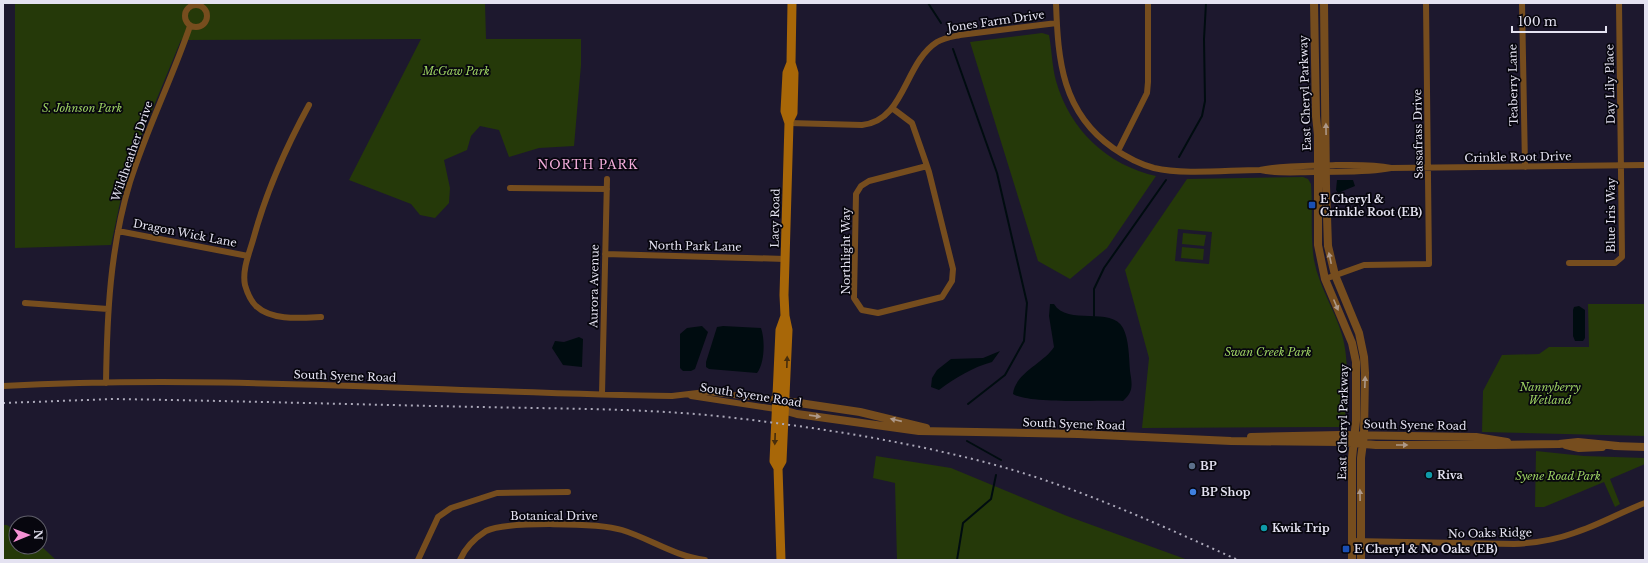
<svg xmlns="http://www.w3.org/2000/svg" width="1648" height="563" font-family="'Libre Baskerville',serif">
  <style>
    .green { fill: #253909; fill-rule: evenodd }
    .water { fill: #000c10 }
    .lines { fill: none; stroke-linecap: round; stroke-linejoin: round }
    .stream { stroke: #000c10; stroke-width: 2 }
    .minor { stroke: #764d1e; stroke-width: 6 }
    .tertiary { stroke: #764d1e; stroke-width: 8 }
    .secondary { stroke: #a86708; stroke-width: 9 }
    .rail { stroke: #aca9ba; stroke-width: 2; stroke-dasharray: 2 4; stroke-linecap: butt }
    .oneway { fill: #ad9888 }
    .oneway2 { fill: #472d0c }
    .transit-dot { fill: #1a4fb4; stroke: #07060e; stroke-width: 1.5 }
    .service-dot { fill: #5c6f8a; stroke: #07060e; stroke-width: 1.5 }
    .culture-dot { fill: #0f9aa8; stroke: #07060e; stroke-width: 1.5 }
    .shop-dot { fill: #3f7fe0; stroke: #07060e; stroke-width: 1.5 }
    .labels { text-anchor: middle; stroke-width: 3.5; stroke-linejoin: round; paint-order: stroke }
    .street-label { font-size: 11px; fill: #e4e2f1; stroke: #07060e }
    .park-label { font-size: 11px; font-style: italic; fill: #9dd262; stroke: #07060e }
    .poi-label { font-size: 11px; font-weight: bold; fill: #e4e2f1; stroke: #07060e; text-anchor: start }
    .neighbourhood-label { font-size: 12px; letter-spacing: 1px; fill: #f1abd9; stroke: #07060e }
  </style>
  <rect width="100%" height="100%" fill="#1d182e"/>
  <!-- green -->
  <path class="green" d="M15,3H485L486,39H581V65L574,146L539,148L509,157L499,130L480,126L471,136L467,150L444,160L450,188L449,203L435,218L420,215L411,204L349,180L421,39L181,40L135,152L121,198L111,245L15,248Z
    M1042,33L1049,35C1052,51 1052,66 1056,81C1070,130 1107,165 1156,176L1107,248L1070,279L1038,261L970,42Z
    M1303,177L1308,179L1311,184C1313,209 1310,235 1314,260C1319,287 1335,310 1342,335C1350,362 1346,393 1345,421L1343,425L1339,427L1142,428L1149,358L1125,270L1187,179ZM1178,229L1212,232L1209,264L1175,261Z
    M1183,233L1206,235L1204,246L1182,244Z
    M1182,247L1204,249L1203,260L1181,258Z
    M1588,304H1645V436L1482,432L1483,391L1502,355L1539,354L1549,347H1589Z
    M1536,451L1584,456L1645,458V464L1610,479L1620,504L1615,507L1604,482L1544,507H1535Z
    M876,456L951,468L1067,516L1188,560H897L895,483L873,478Z
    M3,525H7L16,531V547H40V545L56,560H3Z"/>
  <!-- water -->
  <path class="water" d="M1337,180H1353L1355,186L1338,193L1336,190Z
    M1050,304H1054C1067,326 1112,306 1123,328C1129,339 1129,358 1130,371C1132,384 1134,392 1123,401C1100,400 1029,404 1013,394C1015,373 1044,363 1054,347L1049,316Z
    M1579,306L1585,310V338L1583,341H1575L1573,336V310L1574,307Z
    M702,326L708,332L695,369L691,371H683L680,368V334L687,328Z
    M723,326L761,328C765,339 765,363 757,373L709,369L706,367V362L717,327Z
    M579,337L583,339L582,367L563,365L552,348L555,341L564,342Z
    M1000,351L992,362C973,367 955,378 939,390L931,387L932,378L937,370L951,359L983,358Z"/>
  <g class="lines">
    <!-- stream -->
    <path class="stream" d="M928,3L941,23
      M953,49L997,173L1027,303L1024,341L1005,375L968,404
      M1179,157L1202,116L1205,101L1204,39L1206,3
      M1094,316V289L1104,268L1166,180
      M967,441L1001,460
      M957,560L963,523L991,499L996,475"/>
    <!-- minor -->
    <path class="minor" d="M1056,3C1058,61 1062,112 1113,148C1126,157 1139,164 1154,168C1184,175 1228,170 1260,170C1284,165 1311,166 1336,165C1355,165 1373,164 1391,168
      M1522,3L1525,167
      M185 16a11 11 0 1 1 22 0a11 11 0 1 1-22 0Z
      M309,105C285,149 266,192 253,240C249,254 242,270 245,285C247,292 251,301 256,306C272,321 301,318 321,317
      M892,108L912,123L926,163L929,172L953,269L952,281L942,297L878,313L862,310L854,298L856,194L861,186L869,181L927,166
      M789,123L862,125C905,121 904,63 937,42C944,38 951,37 960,35L1057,23
      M1118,151L1147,93L1148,82V3
      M1261,170C1278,174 1296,172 1314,172C1339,171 1366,173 1391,168L1645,165
      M510,188L607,189
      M118,231L248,256
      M605,254L785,259
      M1569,263H1615L1622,257L1619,3
      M1325,279L1364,265L1429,264L1426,3
      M25,303L108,309
      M106,383C107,315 110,248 130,182C147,128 172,79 190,26
      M3,386C226,374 449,393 672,396L706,392L777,400
      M602,394L607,179
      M691,396L776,409
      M1352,541L1514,544C1535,543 1555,540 1574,533C1599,525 1621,512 1645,503
      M418,560L438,517L451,508L497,493L568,492
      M460,560C465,548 475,538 486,531C506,521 600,523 622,530C651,539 674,556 705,560"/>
    <!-- tertiary -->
    <path class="tertiary" d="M1314,3L1316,116L1318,135V245L1325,279L1352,343L1356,362V421L1352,458V560
      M1324,3L1326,186L1328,246L1335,275L1359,333L1364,357L1365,373L1364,435L1361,458V560
      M779,400L860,412L926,428
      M779,409L797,414L919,431L1078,434L1231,441L1340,442L1376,445H1495L1559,444L1578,442L1618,446
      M1251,437L1340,435L1476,437L1507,442
      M1566,445L1579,448L1602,447
      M1614,446L1645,447"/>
    <!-- secondary -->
    <path class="secondary" d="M789,121L793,113L794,73L791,63L792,3
      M778,468L782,461L788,330L785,316L784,295L789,123L785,111L787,73L791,63
      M781,560L778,468L774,461L780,330L785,316"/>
    <!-- rail -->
    <path class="rail" d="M3,403L114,399L171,400C275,402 379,405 483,407C566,409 652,408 735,418C820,428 905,441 988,463C1075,486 1156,523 1238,560"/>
  </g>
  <!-- one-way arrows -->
  <defs><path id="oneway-solid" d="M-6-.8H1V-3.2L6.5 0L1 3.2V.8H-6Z"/></defs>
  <g class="oneway">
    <use href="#oneway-solid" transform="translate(1326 129) rotate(-91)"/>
    <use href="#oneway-solid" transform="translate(1330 258) rotate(-102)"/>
    <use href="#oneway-solid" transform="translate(1336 305) rotate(67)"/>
    <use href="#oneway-solid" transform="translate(1365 382) rotate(-88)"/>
    <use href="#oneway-solid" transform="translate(815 416) rotate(8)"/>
    <use href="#oneway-solid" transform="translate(896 420) rotate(-167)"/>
    <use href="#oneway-solid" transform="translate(1402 445)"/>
    <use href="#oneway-solid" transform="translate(1360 495) rotate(-91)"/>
  </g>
  <g class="oneway2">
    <use href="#oneway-solid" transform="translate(787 362) rotate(-88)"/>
    <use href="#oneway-solid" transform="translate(775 439) rotate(92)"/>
  </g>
  <!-- markers -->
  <g class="transit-dot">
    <rect x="1308" y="201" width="8" height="8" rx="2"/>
    <rect x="1342" y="545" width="8" height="8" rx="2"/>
  </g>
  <circle class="service-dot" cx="1192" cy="466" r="4"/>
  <g class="culture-dot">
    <circle cx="1429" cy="475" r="4"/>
    <circle cx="1264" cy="528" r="4"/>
  </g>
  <circle class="shop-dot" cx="1193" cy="492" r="4"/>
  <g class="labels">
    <!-- street labels -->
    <g class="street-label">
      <text transform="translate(996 21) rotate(-8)" y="4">Jones Farm Drive</text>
      <text transform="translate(1610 84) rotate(-91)" y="4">Day Lily Place</text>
      <text transform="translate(1513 85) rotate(-91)" y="4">Teaberry Lane</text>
      <text transform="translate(1305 93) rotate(-92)" y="4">East Cheryl Parkway</text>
      <text transform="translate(1418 134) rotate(-91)" y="4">Sassafrass Drive</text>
      <text transform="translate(132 151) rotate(-71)" y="4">Wildheather Drive</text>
      <text transform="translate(1518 157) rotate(-1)" y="4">Crinkle Root Drive</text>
      <text transform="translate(1611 215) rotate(-90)" y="4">Blue Iris Way</text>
      <text transform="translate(775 218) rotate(-89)" y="4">Lacy Road</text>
      <text transform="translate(185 233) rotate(11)" y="4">Dragon Wick Lane</text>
      <text transform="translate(695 246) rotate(1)" y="4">North Park Lane</text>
      <text transform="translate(846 251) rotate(-90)" y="4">Northlight Way</text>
      <text transform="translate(594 286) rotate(-89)" y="4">Aurora Avenue</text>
      <text transform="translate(345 376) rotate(2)" y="4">South Syene Road</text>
      <text transform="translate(751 395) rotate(9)" y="4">South Syene Road</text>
      <text transform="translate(1343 422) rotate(-89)" y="4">East Cheryl Parkway</text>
      <text transform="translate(1074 424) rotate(2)" y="4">South Syene Road</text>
      <text transform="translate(1415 425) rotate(1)" y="4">South Syene Road</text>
      <text x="554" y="520">Botanical Drive</text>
      <text transform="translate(1490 533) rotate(-1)" y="4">No Oaks Ridge</text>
    </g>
    <!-- park labels -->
    <g class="park-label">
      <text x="456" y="75">McGaw Park</text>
      <text x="82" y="112">S. Johnson Park</text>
      <text x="1268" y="356">Swan Creek Park</text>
      <text x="1550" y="391">Nannyberry<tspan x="1550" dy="13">Wetland</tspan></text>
      <text x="1558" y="480">Syene Road Park</text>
    </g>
    <!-- poi labels -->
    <g class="poi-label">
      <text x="1320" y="203">E Cheryl &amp;<tspan x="1320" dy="13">Crinkle Root (EB)</tspan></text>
      <text x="1200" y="470">BP</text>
      <text x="1437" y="479">Riva</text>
      <text x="1201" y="496">BP Shop</text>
      <text x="1272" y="532">Kwik Trip</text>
      <text x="1354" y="553">E Cheryl &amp; No Oaks (EB)</text>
    </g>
    <!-- neighbourhood labels -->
    <g class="neighbourhood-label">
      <text x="588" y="169">NORTH PARK</text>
    </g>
  </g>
  <!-- border -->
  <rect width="1648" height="563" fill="none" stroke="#e4e2f1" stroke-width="8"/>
  <!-- north arrow -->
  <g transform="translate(28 535) rotate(89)"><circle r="19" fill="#07060e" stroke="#5f5e69"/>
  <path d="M0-3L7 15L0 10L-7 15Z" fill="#f491d4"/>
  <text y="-6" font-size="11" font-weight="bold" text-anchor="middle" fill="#e4e2f1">N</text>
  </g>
  <!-- scale -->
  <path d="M1512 26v6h94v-6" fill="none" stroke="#e4e2f1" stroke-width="2"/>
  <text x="1518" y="26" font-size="12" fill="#e4e2f1" stroke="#07060e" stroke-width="3" paint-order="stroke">100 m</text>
</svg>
